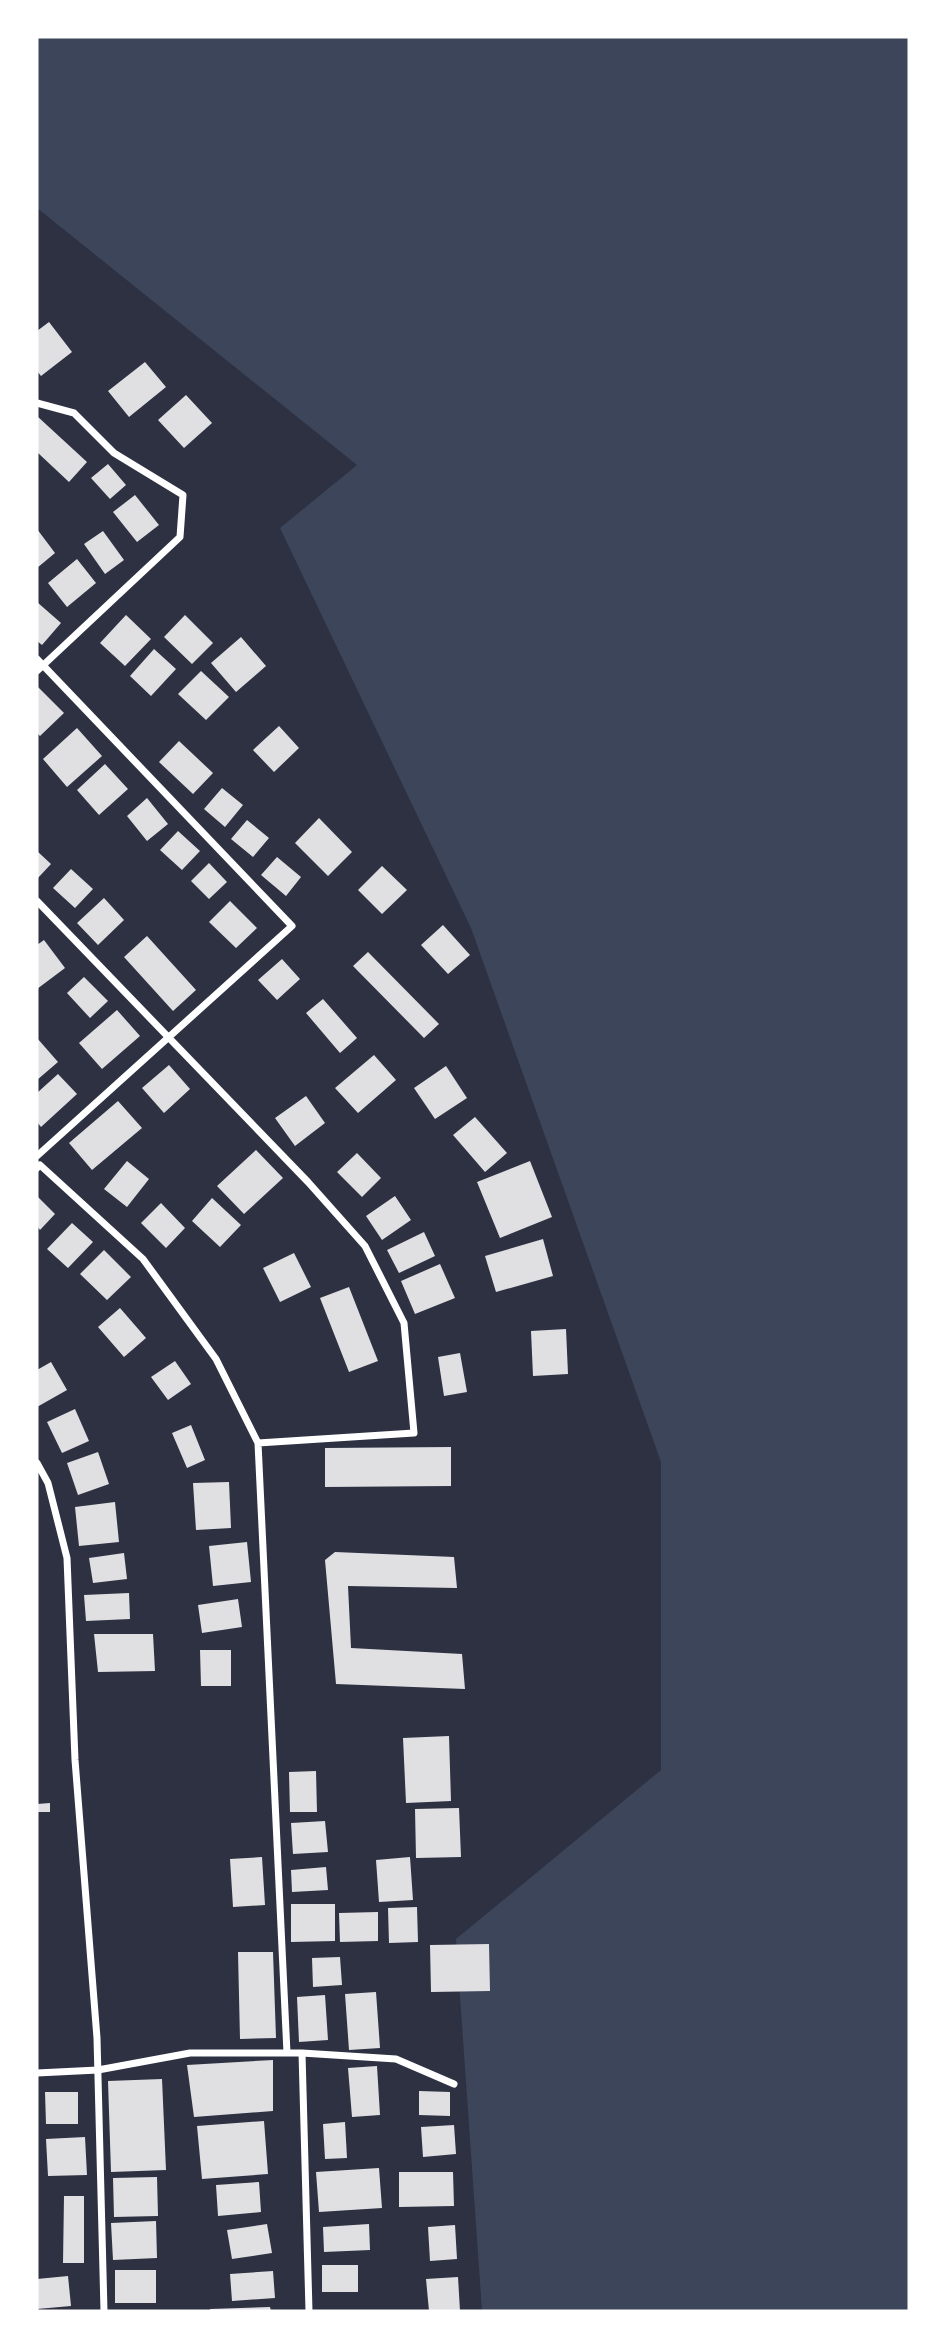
<svg xmlns="http://www.w3.org/2000/svg" width="946" height="2348" font-family="Rubik,sans-serif">
  <style>
    .green { fill: #3c4559 }
    .building { fill: #e0e0e3 }
    .lines { fill: none; stroke-linecap: round; stroke-linejoin: round }
    .minor { stroke: #fff; stroke-width: 7 }
  </style>
  <rect width="100%" height="100%" fill="#2d3142"/>
  <!-- green -->
  <path class="green" d="M37,37H909V2311H482L456,1939L661,1770V1462L471,928L280,528L357,465L37,208Z"/>
  <!-- building -->
  <path class="building" d="M49,322L72,352L41,376L37,371V331Z
    M145,362L166,387L129,417L108,391Z
    M186,395L212,423L184,448L158,420Z
    M37,416L87,462L69,482L37,452Z
    M108,464L126,485L110,499L91,478Z
    M135,495L159,525L137,542L113,512Z
    M37,529L55,553L37,568Z
    M103,531L124,560L105,574L84,544Z
    M77,559L96,583L67,607L48,583Z
    M37,602L61,623L42,645L37,641Z
    M126,615L151,639L125,666L100,643Z
    M185,615L213,643L192,664L164,637Z
    M241,637L266,666L236,692L211,663Z
    M154,649L176,669L151,696L130,676Z
    M201,671L229,697L206,720L178,694Z
    M37,686L64,713L40,736L37,733Z
    M279,726L299,748L274,772L253,750Z
    M77,728L102,756L67,787L43,759Z
    M179,741L213,773L193,794L159,762Z
    M105,764L128,789L99,815L77,790Z
    M222,788L243,805L225,827L204,809Z
    M147,798L168,824L147,841L127,816Z
    M319,818L352,852L328,876L295,843Z
    M247,820L269,838L253,857L231,839Z
    M178,831L200,851L182,870L160,850Z
    M37,851L51,864L37,879Z
    M277,857L301,877L286,896L261,875Z
    M209,863L227,882L209,899L191,881Z
    M382,866L407,890L382,914L358,890Z
    M71,869L93,889L75,908L53,888Z
    M104,898L124,920L98,945L77,923Z
    M230,901L257,928L236,948L209,922Z
    M443,925L470,955L448,974L421,945Z
    M147,936L196,990L173,1011L124,957Z
    M44,940L65,968L37,989V945Z
    M368,952L439,1024L424,1038L353,966Z
    M282,959L300,979L277,1000L258,980Z
    M84,977L108,1001L90,1018L67,993Z
    M323,999L357,1038L340,1053L306,1013Z
    M117,1010L140,1036L102,1069L79,1043Z
    M37,1038L58,1062L37,1080Z
    M374,1055L396,1080L358,1113L335,1088Z
    M169,1065L190,1089L164,1113L142,1088Z
    M446,1066L467,1098L435,1119L414,1088Z
    M58,1074L77,1094L41,1127L37,1122V1093Z
    M306,1096L325,1123L295,1146L275,1118Z
    M118,1101L142,1128L92,1170L69,1143Z
    M475,1117L507,1153L485,1172L453,1135Z
    M256,1150L283,1178L244,1214L217,1186Z
    M357,1153L381,1178L362,1197L337,1172Z
    M127,1161L149,1179L127,1207L104,1189Z
    M530,1161L552,1217L500,1238L477,1182Z
    M37,1196L55,1214L40,1230L37,1226Z
    M395,1196L411,1220L382,1240L366,1216Z
    M212,1198L241,1225L220,1247L192,1221Z
    M161,1203L185,1228L166,1248L141,1223Z
    M72,1223L93,1242L68,1268L47,1249Z
    M424,1232L435,1256L399,1273L387,1250Z
    M543,1239L553,1276L496,1292L485,1256Z
    M104,1250L131,1277L107,1300L80,1274Z
    M294,1253L311,1287L280,1302L263,1268Z
    M440,1264L455,1298L415,1314L401,1281Z
    M349,1287L378,1361L349,1372L320,1298Z
    M120,1308L146,1338L124,1357L98,1327Z
    M566,1329L568,1374L533,1376L531,1331Z
    M460,1353L467,1392L444,1396L438,1357Z
    M175,1361L191,1384L168,1400L151,1377Z
    M51,1362L67,1390L37,1407V1370Z
    M75,1409L89,1441L62,1453L47,1422Z
    M191,1425L205,1460L187,1468L172,1433Z
    M451,1447V1486L325,1487V1448Z
    M98,1452L109,1484L78,1495L67,1463Z
    M229,1482L231,1528L196,1530L193,1483Z
    M115,1502L119,1542L79,1546L75,1507Z
    M247,1542L251,1582L213,1586L209,1546Z
    M335,1552L454,1557L457,1588L348,1586L351,1648L462,1654L465,1689L336,1684L325,1560Z
    M124,1553L127,1579L93,1583L89,1558Z
    M129,1593L130,1619L86,1621L84,1595Z
    M238,1599L242,1627L202,1633L198,1605Z
    M94,1634H153L155,1671L98,1672Z
    M200,1650H231V1686H201Z
    M449,1736L451,1801L406,1803L403,1738Z
    M316,1771L317,1812H290L289,1772Z
    M50,1803V1812H37V1804Z
    M459,1808L461,1857L416,1858L415,1809Z
    M325,1821L328,1852L293,1854L291,1823Z
    M262,1857L265,1905L233,1907L230,1859Z
    M410,1857L413,1900L379,1902L376,1860Z
    M326,1867L328,1890L292,1892L291,1870Z
    M291,1904H335V1941L291,1942Z
    M417,1907L418,1942L389,1943L388,1908Z
    M378,1912V1941L340,1942L339,1913Z
    M489,1944L490,1991L431,1992L430,1945Z
    M238,1952H273L276,2038L240,2039Z
    M340,1957L342,1985L313,1987L312,1958Z
    M376,1992L380,2048L349,2050L345,1994Z
    M325,1995L328,2040L299,2042L297,1997Z
    M273,2060V2111L194,2117L187,2065Z
    M377,2066L380,2115L352,2117L348,2068Z
    M162,2079L166,2170L111,2172L108,2081Z
    M419,2091L450,2092V2116L419,2115Z
    M45,2092H78V2124H46Z
    M264,2121L268,2174L202,2179L197,2126Z
    M345,2122L347,2158L325,2159L323,2124Z
    M454,2125L456,2154L423,2157L421,2127Z
    M85,2137L87,2175L48,2176L46,2139Z
    M379,2168L382,2208L319,2212L316,2172Z
    M399,2172H453L454,2206L399,2207Z
    M157,2177L158,2216L114,2217L113,2178Z
    M259,2182L261,2212L218,2216L216,2185Z
    M64,2196H84V2263H63Z
    M156,2221L157,2258L113,2260L111,2223Z
    M267,2224L272,2253L232,2259L227,2230Z
    M369,2224L370,2250L324,2252L323,2227Z
    M455,2225L457,2259L430,2261L428,2227Z
    M322,2265H358V2292H322Z
    M115,2270H156V2303H115Z
    M273,2271L275,2298L232,2301L230,2274Z
    M68,2276L71,2306L37,2309V2279Z
    M458,2277L460,2311H429L426,2279Z
    M270,2307L271,2311H210V2309Z"/>
  <g class="lines">
    <!-- minor -->
    <path class="minor" d="M37,403L74,413L114,453L183,495L180,537L37,671
      M37,659L292,926L37,1156
      M37,901L308,1182L365,1246L404,1323L414,1433L258,1443
      M37,1168L40,1165L143,1259L216,1359L258,1443L287,2053
      M37,1463L48,1483L67,1558L75,1760L97,2038L104,2311
      M302,2053L309,2311
      M37,2073L98,2070L190,2053H302L396,2059L454,2084"/>
  </g>
  <!-- border -->
  <rect width="946" height="2348" fill="none" stroke="#ffffff" stroke-width="77"/>
</svg>
